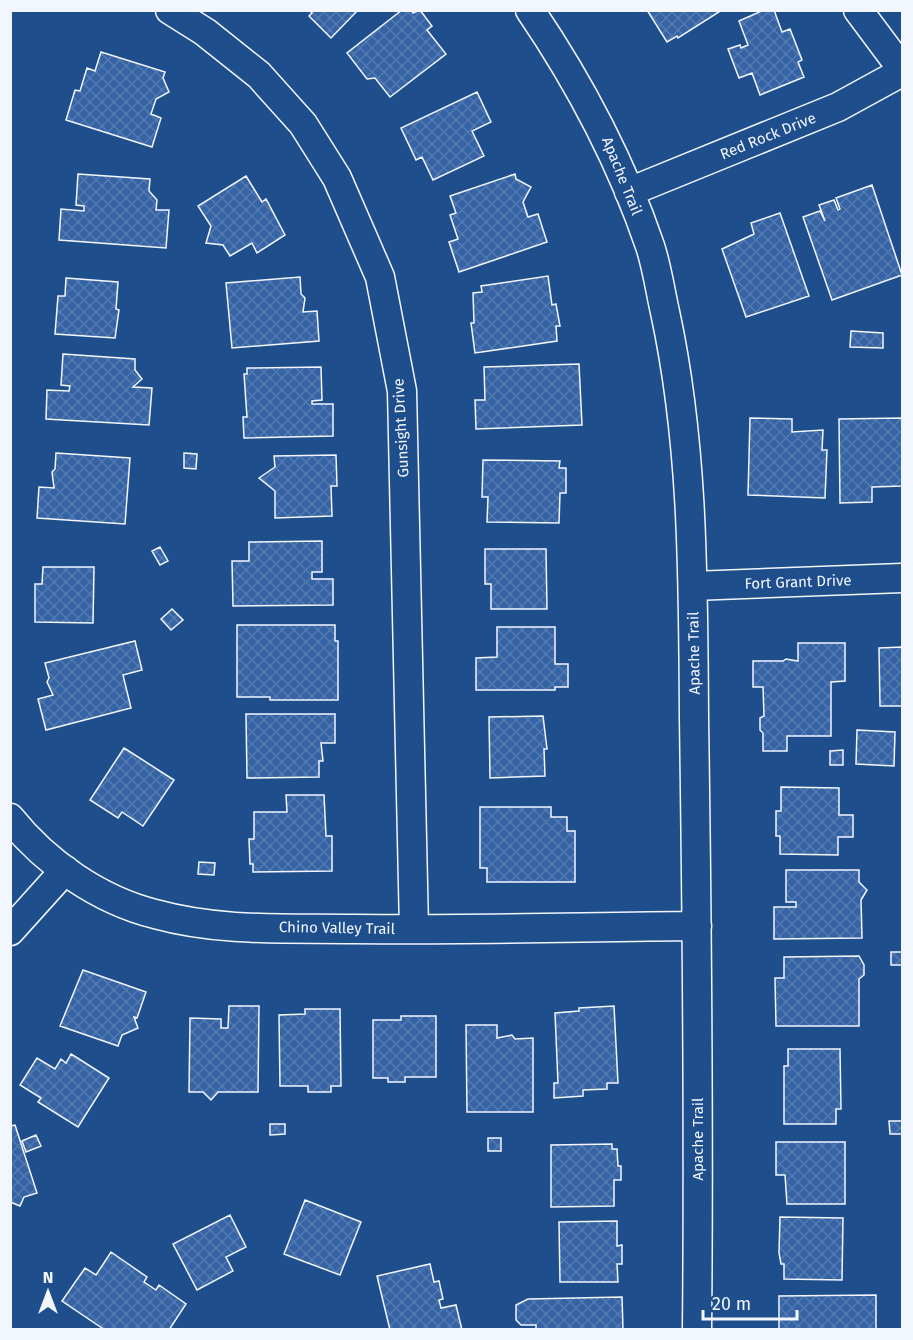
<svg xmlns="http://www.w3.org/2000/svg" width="913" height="1340" font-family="'Fira Sans',sans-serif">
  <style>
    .building { fill: url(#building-cross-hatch); stroke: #f2f6ff; stroke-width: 1.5 }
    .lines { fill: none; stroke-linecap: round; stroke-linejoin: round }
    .minor-casing { stroke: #f2f6ff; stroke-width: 31 }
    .minor { stroke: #1f4e8c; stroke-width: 28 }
    .labels { text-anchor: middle; stroke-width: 4.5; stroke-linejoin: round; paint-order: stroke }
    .street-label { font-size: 15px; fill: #f2f6ff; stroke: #1f4e8c }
  </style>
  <defs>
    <pattern id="building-cross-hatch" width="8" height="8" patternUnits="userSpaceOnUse" patternTransform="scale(1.5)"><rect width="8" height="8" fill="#3563a3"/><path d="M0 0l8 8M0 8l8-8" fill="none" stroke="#537ab1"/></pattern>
  </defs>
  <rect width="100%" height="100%" fill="#1f4e8c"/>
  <!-- building -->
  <path class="building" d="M309,10H358L331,38L309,16L312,13Z
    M402,10H411L413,13L420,10L432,26L427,30L446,54L390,97L375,78L367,79L347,53Z
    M647,10H722L678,38L677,36L667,42Z
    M764,10H774L782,32L790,29L802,60L798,62L804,77L760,95L752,73L739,78L728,49L740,45L741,48L748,45L739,21Z
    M101,52L165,72L163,78L169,92L156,99L151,114L161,118L152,147L66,120L75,90L80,91L87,68L95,71Z
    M477,92L491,122L472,131L484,156L433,180L422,157L416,160L401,128Z
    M78,174L150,179L149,191L157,200L156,210H169L166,248L59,240L61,209L84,211V206L76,205Z
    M515,174L516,179L531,187L523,202L528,217L538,214L547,242L459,272L449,242L458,239L450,215L456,213L450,196Z
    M246,176L262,202L266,199L285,235L257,253L252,243L230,256L223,245L206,243L211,226L198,206Z
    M872,185L902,275L832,300L803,217L820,211L825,221L819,205L834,200L838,210L840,209L836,198Z
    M780,213L809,296L746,317L722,249L754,234L751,223Z
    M548,276L552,305L556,304L560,326H556L557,341L475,353L471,323H474L473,293L482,292L481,286Z
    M300,277L301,294L305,298L303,312L317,311L319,341L232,348L226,283Z
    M66,278L118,282L116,309L119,310L115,338L55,334L58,296H65Z
    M851,331L883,333V348L850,347Z
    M63,354L135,359V370L142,379L133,387L152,388L149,425L46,419L47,390L69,391L70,386L61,385Z
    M579,364L582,425L476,429L475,400H485L484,367Z
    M321,367L322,400L312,401V404H333V436L244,438L243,417H247L244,374H247V368Z
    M750,418L792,419V432L823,430L822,450H827L825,498L748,495Z
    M902,418V486L872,487V502L840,503L839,419Z
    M56,453L130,458L125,524L37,518L39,487L54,488L52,472L55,469Z
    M184,453L197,454L196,469L184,468Z
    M336,455L337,486H331L332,516L275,518V491L259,478L275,467L274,456Z
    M483,460L560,461L559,468H566V493H560L559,523L487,522L488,497H482Z
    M322,541V572H312V579H333V605L233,606L232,561H249V542Z
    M160,547L168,561L160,565L152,551Z
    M485,549H546L547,609H491V584H485Z
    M43,567H94L93,623L35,622V584H42Z
    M172,609L183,620L171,630L161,619Z
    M237,625H335V641H338V700H270V697H237Z
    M497,627H555V664H568V687H555V690H476V658L497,657Z
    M135,641L142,670L123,675L131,708L46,730L38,699L53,695L47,682L49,678L45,663Z
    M798,643H845V681L831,682V736H787V751H763V733L760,730V718L764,716L763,687H753V661H783L786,659L798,661Z
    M902,647V706H880L879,648Z
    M246,714H335V743H321L323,761H319V777L247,778Z
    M543,716L547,749H544L545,776L490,778L489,717Z
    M857,730L895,732L894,766L856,764Z
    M124,748L174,780L143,826L122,812L118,818L90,800Z
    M843,750V765H830V751Z
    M781,787L839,788V815H853V837H838V855L780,854V836H776V811H781Z
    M286,795H324L326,836H332V871L253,872V864H250L249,839H254V812H287Z
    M480,807H551V817H567V831H575V882H487V868H480Z
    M199,862L215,863L214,875L198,874Z
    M786,870H859V882L867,890L861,900L862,938L774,939V907H796V902H786Z
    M891,952H902V965H891Z
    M859,956L864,965V975L859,979V1026H776L775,978H784V957Z
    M83,970L146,992L137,1018L134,1017L138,1028L122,1035L118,1046L60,1026Z
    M229,1006H259L258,1092H218L211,1100L203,1092H189L190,1018L221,1019V1028H228Z
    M614,1006L618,1083H607V1089L583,1090V1096L554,1098V1083H558L555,1013L579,1011V1008Z
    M305,1009H340L341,1086H331V1092H308V1086H280L279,1015L305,1014Z
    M401,1016H436V1077H405V1082H388V1078H373V1020H401Z
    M466,1025H497V1038L512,1035L515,1039L533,1038V1112H467Z
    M788,1049H840L841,1109H836V1124H784V1066H788Z
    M71,1054L109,1078L78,1127L38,1102L41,1098L20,1085L37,1058L55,1069L61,1059L66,1063Z
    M889,1121H902V1134H890Z
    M270,1124H285V1134L270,1135Z
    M15,1125L37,1193L24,1197L20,1206L10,1202V1126Z
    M36,1135L41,1146L26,1152L22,1141Z
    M488,1138H501V1151H488Z
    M776,1142H845V1204H787L785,1175H776Z
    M612,1144V1149H617L618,1166H621V1180H614V1206L551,1207V1145Z
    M305,1200L361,1222L340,1275L284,1254Z
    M230,1215L246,1247L226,1257L233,1271L197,1290L173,1244Z
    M780,1217L843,1218L842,1280L784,1279V1264H781L779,1253Z
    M617,1221V1246L622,1245V1264H617L618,1282H560L559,1222Z
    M111,1252L147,1277L144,1282L156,1290L159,1285L186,1304L169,1330H105L62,1301L85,1268L96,1275Z
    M430,1264L434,1282L439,1281L443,1299L439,1300L441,1308L456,1305L462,1330H390L377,1276Z
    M876,1295V1330H779V1296Z
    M622,1297L623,1329L536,1330V1325H521L516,1320V1305L528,1299Z"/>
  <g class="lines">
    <defs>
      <path id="minor" d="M170,10L205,32L259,75L303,124L337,178L380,277L402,391L414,929
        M530,10C581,85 621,161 650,246C657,267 660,290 665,312C694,446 693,582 694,718C697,922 699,1126 697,1330
        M858,10L902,69
        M629,192L838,107L902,72
        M693,586L902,578
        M10,818C46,863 99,900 155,914C220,932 286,928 353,929C468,930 582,927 697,926
        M10,931L65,870"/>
    </defs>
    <!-- minor casing -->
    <use href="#minor" class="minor-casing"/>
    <!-- minor -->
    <use href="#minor" class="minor"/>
  </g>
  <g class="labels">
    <!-- street labels -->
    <g class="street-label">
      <text transform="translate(768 136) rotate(-22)" y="5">Red Rock Drive</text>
      <text transform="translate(622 176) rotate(68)" y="5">Apache Trail</text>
      <text transform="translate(401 428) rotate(-93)" y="5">Gunsight Drive</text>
      <text transform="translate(798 582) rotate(-2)" y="5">Fort Grant Drive</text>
      <text transform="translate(694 653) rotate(-91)" y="5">Apache Trail</text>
      <text transform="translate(337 928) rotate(1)" y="5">Chino Valley Trail</text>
      <text transform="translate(698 1139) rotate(-90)" y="5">Apache Trail</text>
    </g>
  </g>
  <!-- border -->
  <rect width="913" height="1340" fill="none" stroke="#f2f6ff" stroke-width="24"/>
  <!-- north arrow -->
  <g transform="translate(48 1292)" stroke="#1f4e8c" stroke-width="4.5" paint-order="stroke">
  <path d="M0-4.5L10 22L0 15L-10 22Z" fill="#f2f6ff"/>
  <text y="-9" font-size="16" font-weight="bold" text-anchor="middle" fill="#f2f6ff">N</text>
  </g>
  <!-- scale -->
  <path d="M703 1310v9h94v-9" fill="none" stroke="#f2f6ff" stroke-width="3"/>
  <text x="712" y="1310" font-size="18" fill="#f2f6ff" stroke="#1f4e8c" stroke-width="4.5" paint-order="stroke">20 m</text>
</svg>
